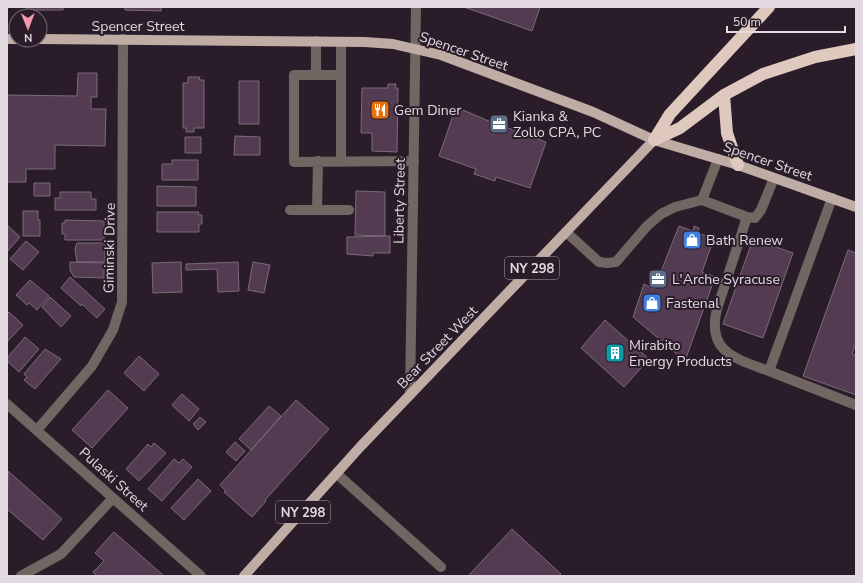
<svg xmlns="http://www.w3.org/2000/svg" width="863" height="583" font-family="'Nunito Sans',sans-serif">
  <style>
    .building { fill: #533b51; stroke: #7b6b7a }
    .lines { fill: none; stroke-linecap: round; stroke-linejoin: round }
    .minor { stroke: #706763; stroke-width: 10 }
    .major { stroke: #bfaca5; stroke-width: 10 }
    .highway { stroke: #dfc8be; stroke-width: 12 }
    .labels { text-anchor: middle; stroke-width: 4; stroke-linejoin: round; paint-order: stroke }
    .shield { fill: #2a1d29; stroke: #aba1aa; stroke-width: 1 }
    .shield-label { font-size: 13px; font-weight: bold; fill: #e2d9e1 }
    .street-label { font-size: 14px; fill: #e2d9e1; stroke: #2a1d29 }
    .poi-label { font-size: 14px; fill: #e2d9e1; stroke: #2a1d29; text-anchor: start }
  </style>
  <rect width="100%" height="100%" fill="#2a1d29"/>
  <!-- building -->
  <path class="building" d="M27,7H63V10H27Z
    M125,7H161V11L125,10Z
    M464,7H540L532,31Z
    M78,73H97V97H91V109H106L105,146L55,145V169H26V182H7V95L77,96Z
    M188,77H200L199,80H204V128H194V132H186V128H183V83H188Z
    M239,81H259V124H239Z
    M388,84H396L395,88H398L397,152L372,151V133H361L362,88H388Z
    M456,107L491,122L492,119L507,124L506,127L546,142L530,188L496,177L495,181L474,174L476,169L439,156Z
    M235,136L260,137V155H234Z
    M185,137H201V153H185Z
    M172,160H198V180H162V164H172Z
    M34,183H50V196H34Z
    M157,186L196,187V206H157Z
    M356,191L385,192V236L355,235Z
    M60,192H91V199H96V210H55V198H60Z
    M23,211H38V220H40V236H23Z
    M157,212H199L198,215H202V224H199V232H157Z
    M65,220L104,221V240H65V234H62V223H65Z
    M7,225L20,237L7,252Z
    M679,226L693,231L694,226L699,228L697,233L714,238L702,272L715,277L685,361L633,317L644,284L654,289Z
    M390,236V253H373V256L347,254V237Z
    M753,239L793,253L763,338L723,324Z
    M26,241L39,252L23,270L10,259Z
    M77,243H105V262H77L75,249Z
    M848,250L856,253V343L852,354L856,356V395L803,376Z
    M70,262L104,263V278L74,277L70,270Z
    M181,262L182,292L153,293L152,263Z
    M238,262L239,291L218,292L217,269L186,270V264Z
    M253,262L270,265L264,293L248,290Z
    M70,277L105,309L97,318L82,304L81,306L61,288Z
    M30,280L49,296L37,310L29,303L27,305L16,295Z
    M50,297L71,316L61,327L42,307Z
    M9,312L23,325L7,342V314Z
    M605,320L649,359L624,387L581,348Z
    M25,337L39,349L19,372L7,361V358Z
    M45,349L61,359L35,389L24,380L27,377L24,374Z
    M139,356L159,374L144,391L124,373Z
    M108,390L128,408L92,448L72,430Z
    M182,394L199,409L189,421L172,405Z
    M296,400L329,429L265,500L266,501L252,517L224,492L226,491L220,485Z
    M269,406L281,416L251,450L239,439Z
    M200,417L206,422L198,430L193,424Z
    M235,442L245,451L236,461L226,452Z
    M154,443L166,453L139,481L126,469L148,444L151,447Z
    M174,459L179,463L183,459L192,467L162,501L148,489Z
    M8,471L62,519L43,540L7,509Z
    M198,479L211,491L184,520L171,508Z
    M512,529L561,574L559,576H468Z
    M114,532L164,576H97L93,572L104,561L95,553Z"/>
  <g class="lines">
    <!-- minor -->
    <path class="minor" d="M316,41V75
      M341,42V75H294V162L414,161
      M341,75V162
      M702,200L747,217L755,218L761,210L774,178
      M290,210H349
      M317,210L318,161
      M747,217L717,309C706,352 736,359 769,371L832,198
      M566,232L599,262L607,263L616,262L647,226L661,214L675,207L702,200L718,159
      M769,371L856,405
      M410,395L416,7
      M7,404L201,576
      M37,430L92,366L113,330L122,302L123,39
      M337,474L441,567
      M21,576L61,554L113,498"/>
    <!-- major -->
    <path class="major" d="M7,39H16
      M40,39L365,42L393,44L441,55L593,112L654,140L738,165L856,207
      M244,576L361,446L654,140"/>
    <!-- highway -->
    <path class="highway" d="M724,95L727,133L738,165
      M654,140L680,128L724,95L763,74L815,57L856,49
      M654,140L670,114L769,7"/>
  </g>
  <!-- icons -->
  <defs>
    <symbol id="restaurant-square" viewBox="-11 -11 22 22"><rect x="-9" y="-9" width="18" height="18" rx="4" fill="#e8710a" stroke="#2a1d29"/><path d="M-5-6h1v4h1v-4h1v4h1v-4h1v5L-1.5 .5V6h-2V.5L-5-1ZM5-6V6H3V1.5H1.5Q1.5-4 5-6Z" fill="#fff"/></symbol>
    <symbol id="office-square" viewBox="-11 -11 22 22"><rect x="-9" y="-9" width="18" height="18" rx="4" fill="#5c6f8a" stroke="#2a1d29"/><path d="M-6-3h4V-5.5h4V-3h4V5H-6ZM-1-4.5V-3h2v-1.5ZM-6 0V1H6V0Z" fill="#fff"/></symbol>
    <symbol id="shop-square" viewBox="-11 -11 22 22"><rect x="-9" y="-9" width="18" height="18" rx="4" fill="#3f7fe0" stroke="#2a1d29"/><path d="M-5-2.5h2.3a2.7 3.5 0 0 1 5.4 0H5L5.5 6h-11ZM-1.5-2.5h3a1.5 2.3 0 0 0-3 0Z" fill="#fff"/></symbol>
    <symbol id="building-square" viewBox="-11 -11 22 22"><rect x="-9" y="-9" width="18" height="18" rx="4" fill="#0f9aa8" stroke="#2a1d29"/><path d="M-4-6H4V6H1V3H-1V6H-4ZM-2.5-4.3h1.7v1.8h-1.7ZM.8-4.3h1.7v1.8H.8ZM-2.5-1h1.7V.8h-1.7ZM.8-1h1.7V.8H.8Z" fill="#fff"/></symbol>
  </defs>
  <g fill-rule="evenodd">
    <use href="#restaurant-square" x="369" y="99" width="22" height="22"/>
    <use href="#office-square" x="488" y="113" width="22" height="22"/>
    <use href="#shop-square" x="681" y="229" width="22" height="22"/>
    <use href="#office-square" x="647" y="268" width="22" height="22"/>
    <use href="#shop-square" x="641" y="292" width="22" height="22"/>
    <use href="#building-square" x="604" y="342" width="22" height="22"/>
  </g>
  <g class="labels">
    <!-- shield labels -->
    <g class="shield">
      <rect x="505" y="257" width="54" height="22" rx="3"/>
      <rect x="276" y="501" width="54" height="22" rx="3"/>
    </g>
    <g class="shield-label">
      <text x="532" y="273">NY 298</text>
      <text x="303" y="517">NY 298</text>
    </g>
    <!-- street labels -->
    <g class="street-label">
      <text x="138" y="31">Spencer Street</text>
      <text transform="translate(464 51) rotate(19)" y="5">Spencer Street</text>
      <text transform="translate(768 161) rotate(19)" y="5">Spencer Street</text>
      <text transform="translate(399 201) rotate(-89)" y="5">Liberty Street</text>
      <text transform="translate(109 248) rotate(-89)" y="5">Giminski Drive</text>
      <text transform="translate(437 347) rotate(-46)" y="5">Bear Street West</text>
      <text transform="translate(114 479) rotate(42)" y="5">Pulaski Street</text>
    </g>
    <!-- poi labels -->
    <g class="poi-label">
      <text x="394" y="115">Gem Diner</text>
      <text x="513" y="121">Kianka &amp;<tspan x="513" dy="16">Zollo CPA, PC</tspan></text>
      <text x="706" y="245">Bath Renew</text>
      <text x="672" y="284">L'Arche Syracuse</text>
      <text x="666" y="308">Fastenal</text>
      <text x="629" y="350">Mirabito<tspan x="629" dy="16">Energy Products</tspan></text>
    </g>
  </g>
  <!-- border -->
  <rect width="863" height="583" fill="none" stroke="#e2d9e1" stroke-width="16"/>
  <!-- north arrow -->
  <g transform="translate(28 28) rotate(179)"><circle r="19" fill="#2a1d29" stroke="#746873"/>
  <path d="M0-3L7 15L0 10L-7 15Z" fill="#f39aac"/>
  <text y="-6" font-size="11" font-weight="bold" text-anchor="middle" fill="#e2d9e1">N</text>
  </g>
  <!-- scale -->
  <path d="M727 26v6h118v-6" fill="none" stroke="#e2d9e1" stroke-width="2"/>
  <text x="733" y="26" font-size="12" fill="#e2d9e1" stroke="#2a1d29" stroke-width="3" paint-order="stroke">50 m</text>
</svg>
